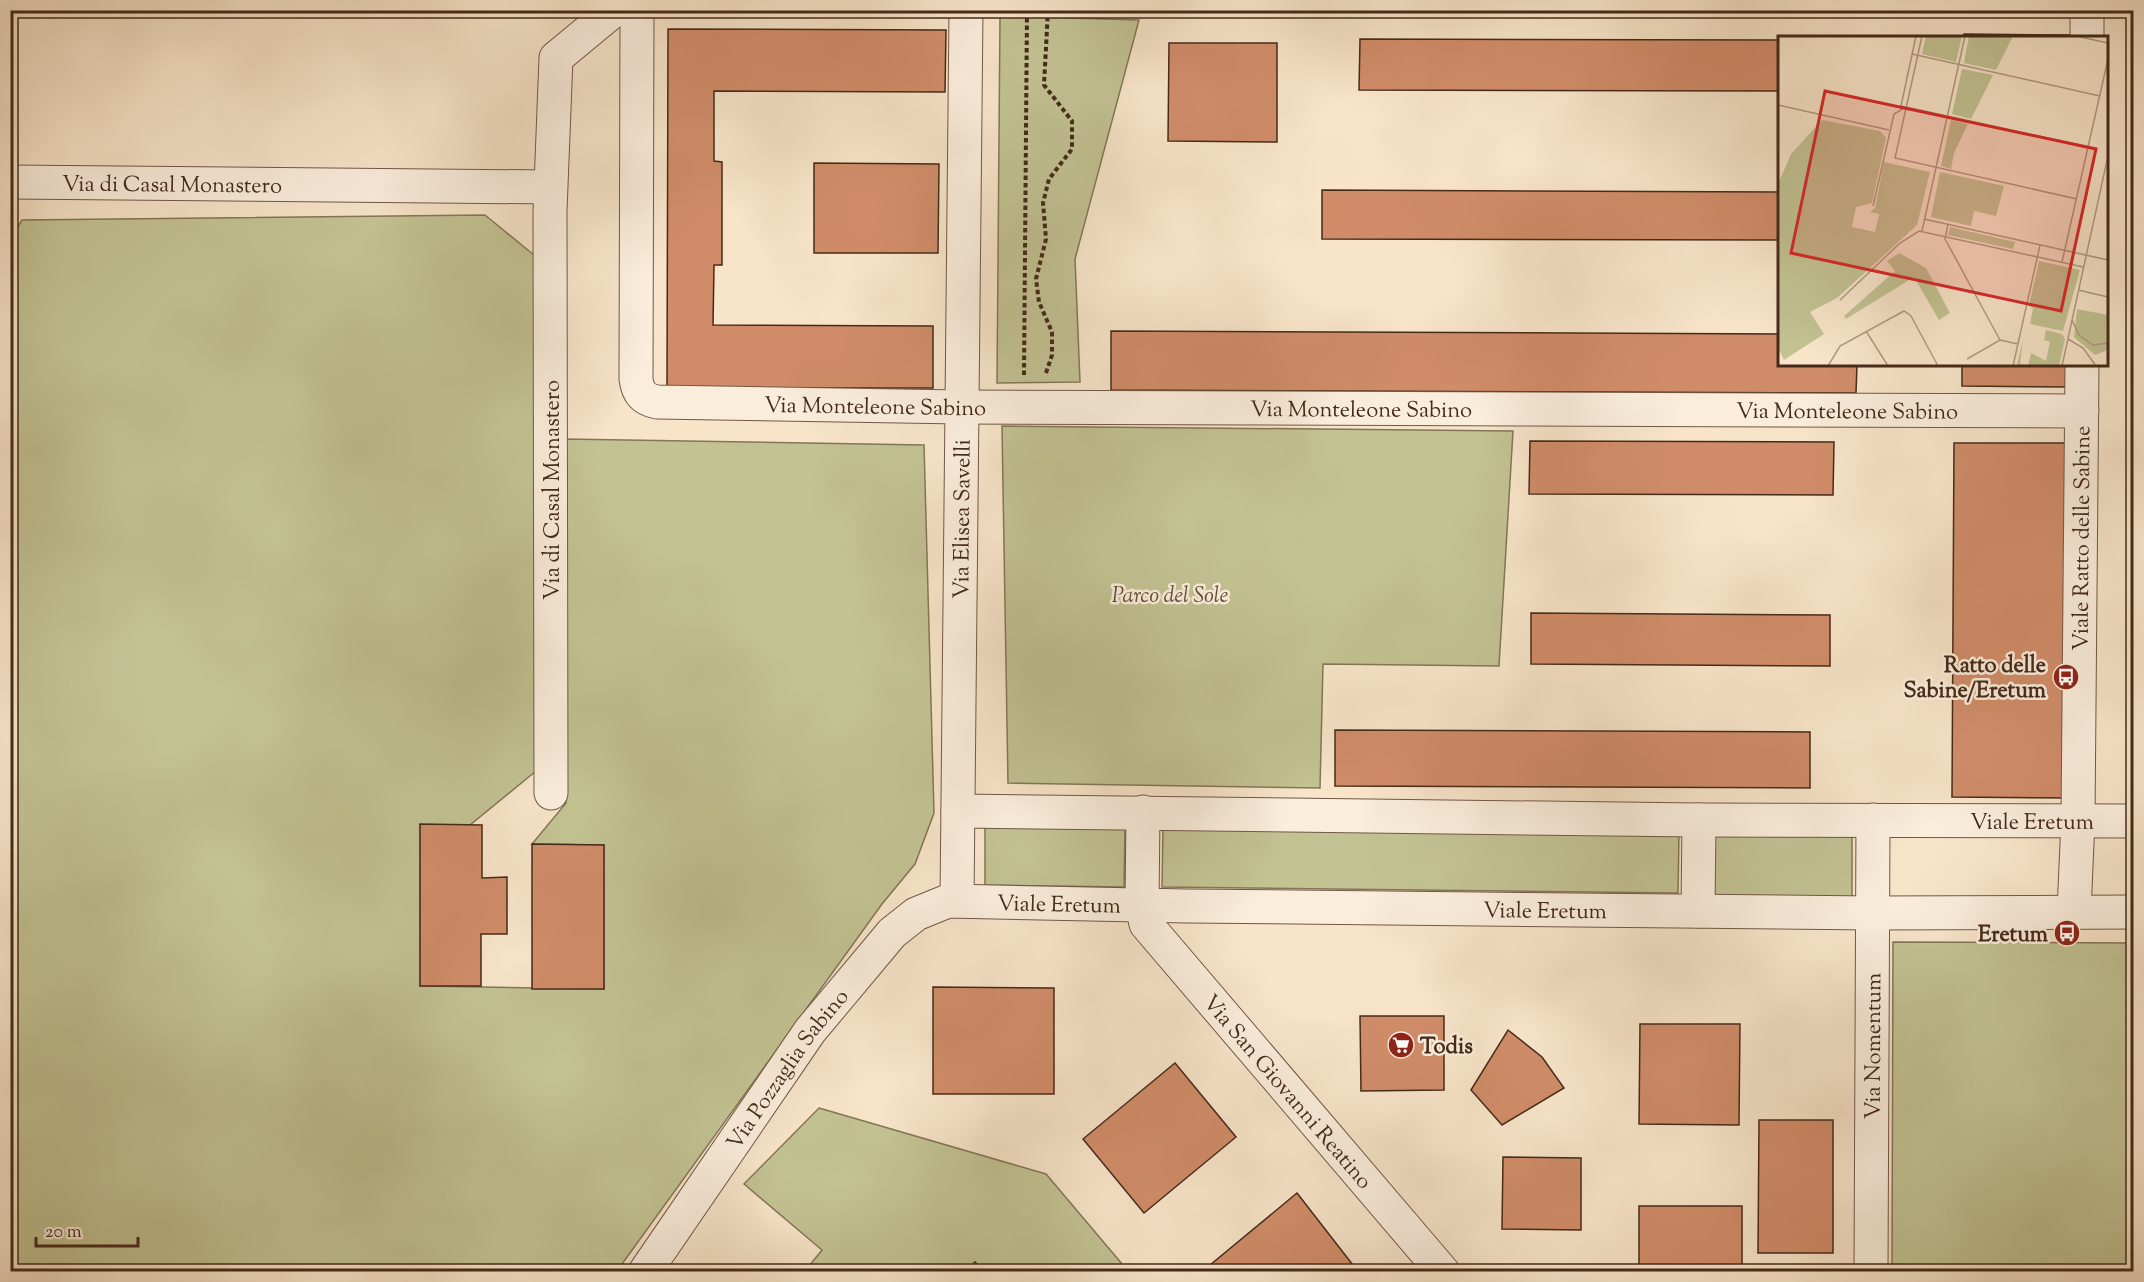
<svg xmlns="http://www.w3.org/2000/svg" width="2144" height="1282" font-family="'Sorts Mill Goudy',serif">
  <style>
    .green { fill: #c2c293; stroke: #847656; stroke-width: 1.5 }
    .building { fill: #d08c69; stroke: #452a1a; stroke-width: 1.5 }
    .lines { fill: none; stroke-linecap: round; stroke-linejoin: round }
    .minor-casing { stroke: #725846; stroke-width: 35 }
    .path { stroke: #452a1a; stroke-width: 4; stroke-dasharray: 4.5 3; stroke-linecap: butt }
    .minor { stroke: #faeddc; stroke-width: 33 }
    .labels { text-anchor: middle; stroke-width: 5; stroke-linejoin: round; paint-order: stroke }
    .street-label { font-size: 22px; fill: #452a1a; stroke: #faeddc }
    .park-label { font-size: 22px; font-style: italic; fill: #645038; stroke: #faeddc }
    .poi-label { font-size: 22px; font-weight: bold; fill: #452a1a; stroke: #faeddc; text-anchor: end }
    .inset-road { fill: none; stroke: #b09a83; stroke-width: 1.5 }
    .view { fill: #d62828; fill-opacity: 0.15; stroke: #d62828; stroke-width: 3 }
    .inset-edge { fill: none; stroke: #452a1a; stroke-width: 3 }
  </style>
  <rect width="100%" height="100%" fill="#f7e4c9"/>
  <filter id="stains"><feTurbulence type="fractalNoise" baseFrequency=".00333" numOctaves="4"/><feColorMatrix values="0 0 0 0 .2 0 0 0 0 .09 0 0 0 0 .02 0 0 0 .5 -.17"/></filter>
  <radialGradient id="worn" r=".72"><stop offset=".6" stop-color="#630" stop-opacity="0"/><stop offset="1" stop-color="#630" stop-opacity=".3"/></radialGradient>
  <!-- green -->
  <path class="green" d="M1000,16L1139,20L1075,259L1080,382L997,383Z
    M485,215L534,255L536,771L470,825H420V986L604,989V845L532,844L566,803L565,439L924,445L934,813L915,864L882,904L617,1271L11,1272L10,239L22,220Z
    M1002,426L1513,431L1499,666L1323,664L1320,788L1008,783Z
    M985,826L1125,827L1124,887L985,885Z
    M1163,827L1679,833L1678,893L1162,887Z
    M1715,832L1852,833V897L1712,896Z
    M1893,942L2133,943V1271H1892Z
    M819,1108L1046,1174L1128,1271H984L975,1262L965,1271H805L822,1250L744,1184Z"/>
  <!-- building -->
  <path class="building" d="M668,29L946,30L945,92L714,91V161L722,162V265H714L713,325L933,326V388H667Z
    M1964,34L2069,35V38H1964Z
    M1360,39L1780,40V91L1359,90Z
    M1169,43H1277V142L1168,141Z
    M814,163L939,164L938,253H814Z
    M1322,190L1780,192V240L1322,239Z
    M1111,331L1780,334V364H1857L1856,393L1111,390Z
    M1962,364H2067V387L1962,386Z
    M1530,441L1834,442L1833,495L1529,494Z
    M1954,443H2074L2072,798L1952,797Z
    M1531,613L1830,615V666L1531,664Z
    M1335,730L1810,732V788L1335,786Z
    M420,824L482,825V878L507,877V934H481V986H420Z
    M532,844L604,845V989H532Z
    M933,987L1054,988V1094H933Z
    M1360,1016H1444V1090L1361,1091Z
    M1640,1024H1740L1739,1125L1639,1124Z
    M1508,1030L1542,1057L1564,1088L1502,1125L1471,1090Z
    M1175,1063L1236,1137L1144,1213L1083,1139Z
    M1759,1120H1833V1253H1758Z
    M1503,1157L1581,1158V1230L1502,1229Z
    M1297,1193L1356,1269L1353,1272H1206L1204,1270Z
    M1639,1206H1742V1272H1639Z
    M975,1262L984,1272H965Z"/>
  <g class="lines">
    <defs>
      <g id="minor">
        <path id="s1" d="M637,10L636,379C638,393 643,399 657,402L961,407L2082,411"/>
        <path d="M2087,38V10"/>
        <path id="s2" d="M10,182L550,187"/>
        <path d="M551,793L550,211L556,58L614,10"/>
        <path id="s3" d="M958,811L1699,820L2134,821"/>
        <path id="s4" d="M1143,812L1142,905L1146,924L1443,1272"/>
        <path id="s5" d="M957,900L966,10"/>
        <path d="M1698,911L1699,820"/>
        <path id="s6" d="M2074,912L2078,820L2082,364"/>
        <path id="s7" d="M645,1272L810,1031L892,933L916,914L948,901L1187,906L1873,913L2134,912"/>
        <path id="s8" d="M1871,1272L1873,820"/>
      </g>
    </defs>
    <!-- minor casing -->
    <use href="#minor" class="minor-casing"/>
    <!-- path -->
    <path class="path" d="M1046,373L1052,355V332L1039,302L1036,279L1046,239L1043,203L1049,179L1072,149V121L1044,85L1048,10
      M1024,375L1027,10"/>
    <!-- minor -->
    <use href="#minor" class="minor"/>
  </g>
  <!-- icons -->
  <defs>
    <symbol id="bus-disc" viewBox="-11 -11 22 22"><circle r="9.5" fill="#8f2418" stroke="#faeddc"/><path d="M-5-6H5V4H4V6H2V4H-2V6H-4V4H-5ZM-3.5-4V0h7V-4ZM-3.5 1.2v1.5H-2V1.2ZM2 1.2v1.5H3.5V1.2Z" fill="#fff"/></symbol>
    <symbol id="supermarket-disc" viewBox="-11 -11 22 22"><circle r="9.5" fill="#8f2418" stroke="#faeddc"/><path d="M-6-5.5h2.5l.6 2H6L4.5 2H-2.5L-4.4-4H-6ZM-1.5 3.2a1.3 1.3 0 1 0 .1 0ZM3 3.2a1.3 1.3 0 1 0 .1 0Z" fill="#fff"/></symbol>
  </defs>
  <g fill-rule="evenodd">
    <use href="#bus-disc" x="2051" y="662" width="30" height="30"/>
    <use href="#bus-disc" x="2052" y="918" width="30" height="30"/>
    <use href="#supermarket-disc" x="1386" y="1030" width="30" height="30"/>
  </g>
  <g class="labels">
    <!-- street labels -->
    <g class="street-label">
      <text dy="8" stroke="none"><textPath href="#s2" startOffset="162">Via di Casal Monastero</textPath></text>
      <text dy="8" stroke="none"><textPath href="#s1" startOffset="621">Via Monteleone Sabino</textPath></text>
      <text dy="8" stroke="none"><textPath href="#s1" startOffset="1107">Via Monteleone Sabino</textPath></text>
      <text dy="8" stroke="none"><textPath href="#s1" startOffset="1593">Via Monteleone Sabino</textPath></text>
      <text transform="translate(551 490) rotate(-90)" y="8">Via di Casal Monastero</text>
      <text dy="8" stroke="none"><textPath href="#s5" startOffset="381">Via Elisea Savelli</textPath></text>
      <text dy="8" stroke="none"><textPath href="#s6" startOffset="374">Viale Ratto delle Sabine</textPath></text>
      <text dy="8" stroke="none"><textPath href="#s3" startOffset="1074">Viale Eretum</textPath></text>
      <text dy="8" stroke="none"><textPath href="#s7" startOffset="596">Viale Eretum</textPath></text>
      <text dy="8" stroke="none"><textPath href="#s7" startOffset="1082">Viale Eretum</textPath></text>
      <text dy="8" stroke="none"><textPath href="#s8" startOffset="226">Via Nomentum</textPath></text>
      <text dy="8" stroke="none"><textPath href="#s7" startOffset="248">Via Pozzaglia Sabino</textPath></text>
      <text dy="8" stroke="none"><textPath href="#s4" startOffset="332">Via San Giovanni Reatino</textPath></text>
    </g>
    <!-- park labels -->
    <g class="park-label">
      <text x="1170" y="602">Parco del Sole</text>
    </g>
    <!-- poi labels -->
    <g class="poi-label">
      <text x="2046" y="672">Ratto delle<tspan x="2046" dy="25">Sabine/Eretum</tspan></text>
      <text x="2048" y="941">Eretum</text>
      <text x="1420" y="1053" text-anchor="start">Todis</text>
    </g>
  </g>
  <!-- overview -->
  <g transform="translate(1778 36)">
    <rect width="330" height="330" fill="#f7e4c9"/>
    <path d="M148,0H184L178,26L144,18ZM191,0H235L218,34L186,27ZM184,33L215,39L193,83L174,78ZM44,84L102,95L108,102L94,167L78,171L74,191L97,196L101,178L92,176L97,172L106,126L152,136L139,189L59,262L32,276L46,298L6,324L0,312V148L13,118ZM173,84L190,88L176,117L173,133L163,130ZM162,136L226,150L218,180L196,175L193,190L153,181ZM172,191L237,206L235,213L170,199ZM121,217L148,232L172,277L161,284L136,241L68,283L66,280L117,235L109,225ZM261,225L302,234L285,295L252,288L255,272L251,270ZM299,273L330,279V314L317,319L296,301ZM268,294L284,298L287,303L281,330H239L245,303L242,328L250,329L253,317L268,325L272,306L266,304Z" fill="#c2c293"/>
    <path class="inset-road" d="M144,0L117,122L299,163M298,0L330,7M134,18L322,60M0,69L111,94M128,71L311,111M128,71L123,70L138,0M95,170L116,78L128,71M146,183L330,224M170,188L167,203L222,304M144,195L187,0M284,226L330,23M300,254L330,261M62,264L122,207L141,195L305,231M294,284L301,299L315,309L330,307M88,295L110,330M290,303L305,312L318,330M189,323L222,304L240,308M50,330L62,310L126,275L133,280L160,330M235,330L262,209M284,330L330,120"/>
    <path class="view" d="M47,55L318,113L283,275L13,217Z"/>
    <rect width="330" height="330" class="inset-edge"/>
  </g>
  <!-- margin -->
  <rect width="2144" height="1282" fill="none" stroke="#f7e4c9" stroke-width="36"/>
  <rect x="12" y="12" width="2120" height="1258" fill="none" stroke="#452a1a" stroke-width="3"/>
  <rect x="18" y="18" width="2108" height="1246" fill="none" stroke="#452a1a" stroke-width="1.5"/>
  <!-- scale -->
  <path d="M36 1237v9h102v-9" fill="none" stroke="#452a1a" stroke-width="3"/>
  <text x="45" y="1237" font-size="18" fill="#452a1a" stroke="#faeddc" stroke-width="4.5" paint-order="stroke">20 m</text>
  <rect width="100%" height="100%" filter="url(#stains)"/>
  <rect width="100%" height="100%" fill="url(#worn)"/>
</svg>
